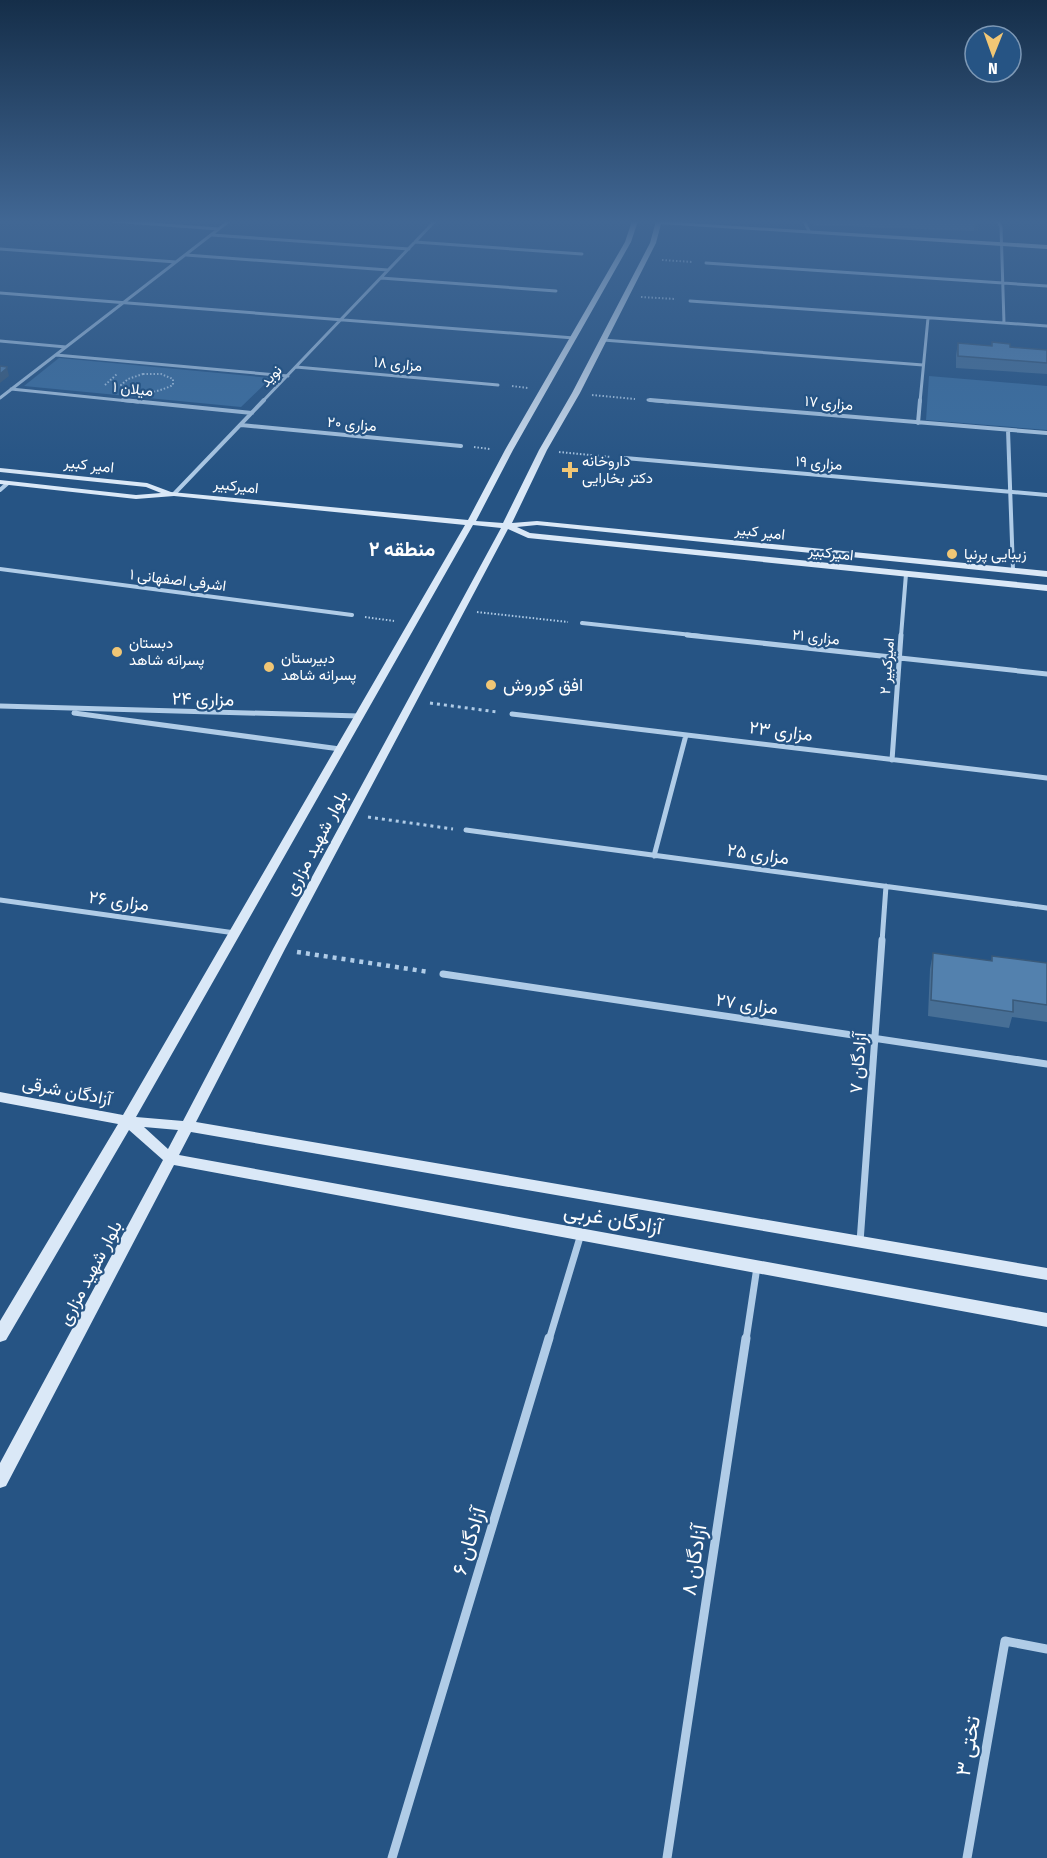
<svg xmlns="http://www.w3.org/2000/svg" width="1047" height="1858" font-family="'Fira Sans Condensed',Vazirmatn,sans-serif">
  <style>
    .green { fill: #3b6fa1 }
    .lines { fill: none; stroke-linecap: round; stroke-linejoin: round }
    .path-far2 { stroke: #b0cce7; stroke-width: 2; stroke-dasharray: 1.5 2; stroke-linecap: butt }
    .path-far1 { stroke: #b0cce7; stroke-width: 3; stroke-dasharray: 3 4; stroke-linecap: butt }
    .path { stroke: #b0cce7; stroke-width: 4.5; stroke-dasharray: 4 5; stroke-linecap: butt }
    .street-far4 { stroke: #b0cce7; stroke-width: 3 }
    .street-far3 { stroke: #b0cce7; stroke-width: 4 }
    .street-far2 { stroke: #b0cce7; stroke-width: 5 }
    .street-far1 { stroke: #b0cce7; stroke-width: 7 }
    .street { stroke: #b0cce7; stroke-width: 9 }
    .secondary { fill: #dae8f7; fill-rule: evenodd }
    .wall { fill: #476f96 }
    .shaded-wall { fill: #3a5a7a }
    .building { fill: #5381ae; stroke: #3a5a7a; stroke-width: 1.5 }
    .poi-dot { fill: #f0c675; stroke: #265484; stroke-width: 2 }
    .labels { text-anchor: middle; stroke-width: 4.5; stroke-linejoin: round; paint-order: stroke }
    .far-street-label { font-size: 15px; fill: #fff; stroke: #265484 }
    .far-poi-label { font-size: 15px; fill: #fff; stroke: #265484; text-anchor: start }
    .poi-label { font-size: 18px; fill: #fff; stroke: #265484; text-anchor: start }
    .street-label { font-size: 18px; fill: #fff; stroke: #265484 }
    .far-district-label { font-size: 20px; font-weight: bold; fill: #fff; stroke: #265484 }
    .near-street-label { font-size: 21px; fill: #fff; stroke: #265484 }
  </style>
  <rect width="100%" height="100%" fill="#265484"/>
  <!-- green -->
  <path class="green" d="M59,358L271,378L241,407L24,386Z
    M929,376L1047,386V430L926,420Z"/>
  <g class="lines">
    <!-- path-far2 -->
    <path class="path-far2" d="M662,260L693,262
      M641,297L676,299
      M143,374H161L173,379V385C156,393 138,397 121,385L128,379Z
      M105,385L117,374
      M512,386L528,388
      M592,395L635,399
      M474,447L490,449
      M559,452L611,457
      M477,612L568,622
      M365,617L394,621"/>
    <!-- path-far1 -->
    <path class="path-far1" d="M430,703L497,712
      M368,817L453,829"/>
    <!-- path -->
    <path class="path" d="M297,952L429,972"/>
    <!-- street-far4 -->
    <path class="street-far4" d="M112,221L219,229
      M804,221L809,231
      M998,221L1001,227L1004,323
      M212,235L409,249
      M415,242L582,254
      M0,249L176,262
      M186,255L388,270
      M706,263L1047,286
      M381,278L556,291
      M0,293L574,338
      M690,301L1047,326
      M603,340L923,365
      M0,341L66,347
      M56,355L288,376
      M296,367L498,385
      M11,389L138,402
      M0,398L229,221
      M648,400L668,402
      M262,402L435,221
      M920,402L928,318"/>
    <!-- street-far3 -->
    <path class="street-far3" d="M123,400L252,413
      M650,400L1047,433
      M918,423L920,400
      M241,425L461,446
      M1008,430L1013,570
      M625,458L1047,495
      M0,490L8,483
      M174,494L264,400
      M0,569L352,615
      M582,623L701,636
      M901,636L906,574"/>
    <!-- street-far2 -->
    <path class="street-far2" d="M687,635L1047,674
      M0,706L359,716
      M74,713L340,749
      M512,714L1047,778
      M892,760L901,635
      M466,830L1047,908
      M654,856L686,735
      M0,900L235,933
      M882,942L886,886"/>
    <!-- street-far1 -->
    <path class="street-far1" d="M443,974L1047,1064
      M860,1242L882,940
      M549,1340L581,1234
      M746,1340L757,1267"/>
    <!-- street -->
    <path class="street" d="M392,1858L549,1338
      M667,1858L746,1338
      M967,1858L1005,1641L1047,1649"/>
    <!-- secondary -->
    <path class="secondary" d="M632,221H638L631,242L513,450L476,521L503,523L539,450L572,393L650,243L656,221L1047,245V249L661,224L656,243L580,393L547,450L512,523L537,521L1047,571V577L537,525L517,527L530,533L1047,585V591L528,538L508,529L285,949L196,1122L1047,1268V1280L191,1132L179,1155L1047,1313V1327L174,1165L6,1486L0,1488V1463L163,1160L129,1130L6,1340L0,1342V1321L118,1124L0,1102V1092L123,1115L465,525L174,496L136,499L0,484V480L136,495L161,493L146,487L0,472V468L147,483L171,492L468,520L505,450L625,242ZM473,525L501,528L273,949L183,1121L136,1117ZM144,1127L178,1130L168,1149Z"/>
  </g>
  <!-- wall -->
  <path class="wall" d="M811,221H979L978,230L974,231L814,225Z
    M992,342L1010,347L1047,350V374L956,368V355L958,343L991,346Z
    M933,953L991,961L992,956L1047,963V1022L1012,1017L1009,1028L928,1016L930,969Z"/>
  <!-- shaded-wall -->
  <path class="shaded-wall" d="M975,221H979L978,230L974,231Z
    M7,368L9,376L0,383V374Z"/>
  <!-- building -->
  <path class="building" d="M992,342L1010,344V347L1047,350V363L958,356V343L992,346Z
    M0,366L7,367V368L0,374Z
    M933,953L992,961V956L1047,963V1005L1013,1000V1012L931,1000Z"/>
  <!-- sky -->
  <linearGradient id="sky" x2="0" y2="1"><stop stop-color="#152e49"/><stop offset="0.46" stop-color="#416794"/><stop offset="1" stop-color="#416794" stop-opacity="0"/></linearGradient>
  <rect width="1047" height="481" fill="url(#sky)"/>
  <!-- markers -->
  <g class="poi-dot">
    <path d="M567 461h6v6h6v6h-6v6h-6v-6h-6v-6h6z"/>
    <circle cx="952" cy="554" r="6"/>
    <circle cx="117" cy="652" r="6"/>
    <circle cx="269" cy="667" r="6"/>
    <circle cx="491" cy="685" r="6"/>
  </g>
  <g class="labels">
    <!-- far-street labels -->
    <g class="far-street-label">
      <text transform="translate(398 364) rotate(5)" y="5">مزاری ۱۸</text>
      <text transform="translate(271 376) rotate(-46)" y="5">نوید</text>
      <text transform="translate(133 389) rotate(6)" y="5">میلان ۱</text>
      <text transform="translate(829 403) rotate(5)" y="5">مزاری ۱۷</text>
      <text transform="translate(352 424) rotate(5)" y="5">مزاری ۲۰</text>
      <text transform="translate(819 463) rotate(5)" y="5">مزاری ۱۹</text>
      <text transform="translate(89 465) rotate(6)" y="5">امیر کبیر</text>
      <text transform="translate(236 486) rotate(6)" y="5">امیرکبیر</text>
      <text transform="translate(760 532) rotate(6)" y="5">امیر کبیر</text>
      <text transform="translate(831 553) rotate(6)" y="5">امیرکبیر</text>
      <text transform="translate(178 580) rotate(7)" y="5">اشرفی اصفهانی ۱</text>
      <text transform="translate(816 637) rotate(6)" y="5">مزاری ۲۱</text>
      <text transform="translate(887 666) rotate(-86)" y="5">امیرکبیر ۲</text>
    </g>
    <!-- far-poi labels -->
    <g class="far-poi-label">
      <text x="582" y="466">داروخانه<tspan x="582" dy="17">دکتر بخارایی</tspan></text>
      <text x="964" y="559">زیبایی پرنیا</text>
      <text x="129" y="648">دبستان<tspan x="129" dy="17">پسرانه شاهد</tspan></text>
      <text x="281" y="663">دبیرستان<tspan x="281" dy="17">پسرانه شاهد</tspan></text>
    </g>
    <!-- poi labels -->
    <g class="poi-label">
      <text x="503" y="691">افق کوروش</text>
    </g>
    <!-- street labels -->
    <g class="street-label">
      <text transform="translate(203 699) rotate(1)" y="6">مزاری ۲۴</text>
      <text transform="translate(781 731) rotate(7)" y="6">مزاری ۲۳</text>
      <text transform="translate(316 843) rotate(-62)" y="6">بلوار شهید مزاری</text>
      <text transform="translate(758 854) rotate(8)" y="6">مزاری ۲۵</text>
      <text transform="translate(119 901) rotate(8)" y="6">مزاری ۲۶</text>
      <text transform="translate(747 1004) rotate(8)" y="6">مزاری ۲۷</text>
      <text transform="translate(858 1063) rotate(-86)" y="6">آزادگان ۷</text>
      <text transform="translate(67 1091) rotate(11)" y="6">آزادگان شرقی</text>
      <text transform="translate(90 1273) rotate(-62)" y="6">بلوار شهید مزاری</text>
    </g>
    <!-- far-district labels -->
    <g class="far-district-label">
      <text x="402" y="556">منطقه ۲</text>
    </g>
    <!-- near-street labels -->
    <g class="near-street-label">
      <text transform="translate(613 1219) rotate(10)" y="7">آزادگان غربی</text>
      <text transform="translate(469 1541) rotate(-73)" y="7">آزادگان ۶</text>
      <text transform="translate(694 1560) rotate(-81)" y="7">آزادگان ۸</text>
      <text transform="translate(968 1746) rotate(-80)" y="7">تختی ۳</text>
    </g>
  </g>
  <!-- north arrow -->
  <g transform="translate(993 54) rotate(181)"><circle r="28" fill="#265484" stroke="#7d98b5" stroke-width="1.5"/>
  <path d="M0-4.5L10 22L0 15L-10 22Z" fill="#f0c675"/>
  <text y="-9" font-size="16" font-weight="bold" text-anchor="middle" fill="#ffffff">N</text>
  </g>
</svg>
